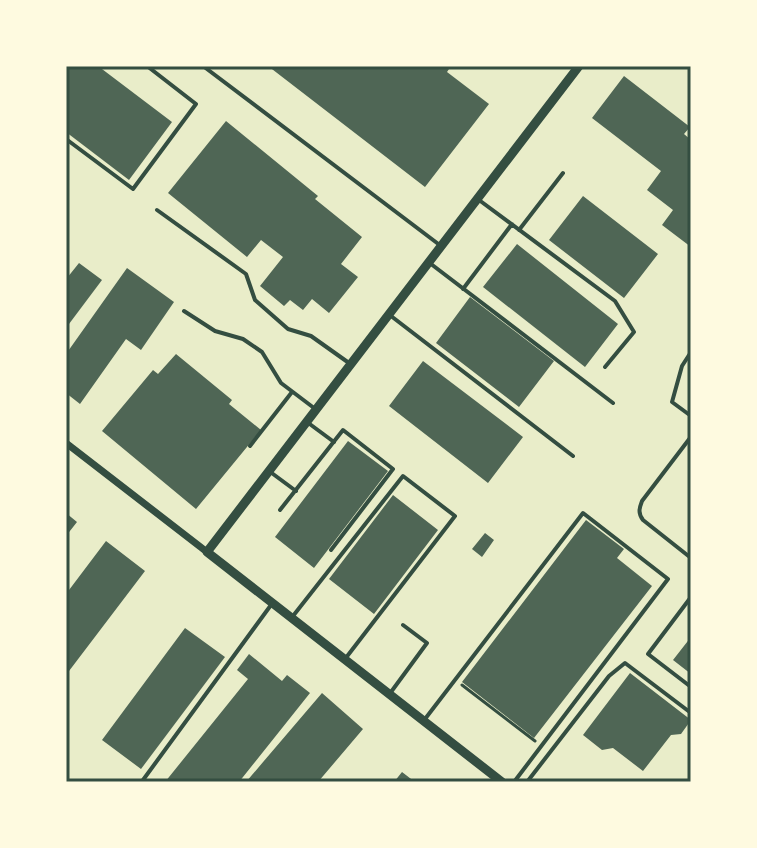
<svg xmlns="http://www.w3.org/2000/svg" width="757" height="848" font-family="'Open Sans',sans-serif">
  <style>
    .building { fill: #4f6655 }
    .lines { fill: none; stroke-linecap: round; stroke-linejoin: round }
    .path { stroke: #344e41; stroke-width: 3 }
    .service { stroke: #344e41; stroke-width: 4 }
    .minor { stroke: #344e41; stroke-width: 7 }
    .tertiary { stroke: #344e41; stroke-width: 9 }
    .neatline { fill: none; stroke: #344e41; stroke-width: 3 }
  </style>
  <rect width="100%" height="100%" fill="#e9edc9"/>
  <!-- building -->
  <path class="building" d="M66,66H98L172,122L129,180L66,132Z
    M268,66H445L449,69L447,72L489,104L425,187Z
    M624,76L690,127L684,134L691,140V247L662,225L673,210L647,190L661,171L592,118Z
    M226,121L318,196L315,199L362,237L341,264L358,277L329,313L312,299L303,310L290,300L284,306L260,286L283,257L261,240L247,257L168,193Z
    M583,196L658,254L624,298L549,240Z
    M517,244L618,324L585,367L483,287Z
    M79,263L102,280L66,328V277L67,278Z
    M127,268L174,302L141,350L126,339L80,404L66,393V354Z
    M470,297L554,361L519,407L436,343Z
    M176,354L232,400L229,404L261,430L196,509L102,431L153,370L158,374Z
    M423,361L523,437L488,483L389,406Z
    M348,441L388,471L314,568L275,537Z
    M393,495L438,530L374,614L329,579Z
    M66,513L77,522L66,536Z
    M586,520L624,549L617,558L652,586L534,738L462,682Z
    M485,533L494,540L482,557L472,549Z
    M106,541L145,571L66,675V594Z
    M185,628L225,657L141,769L102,740Z
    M691,637V674L673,660Z
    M249,654L282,681L287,675L310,693L239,782H165L248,679L237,670Z
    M630,673L691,720L681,734L671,735L643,771L613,748L602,750L583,735Z
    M322,693L363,729L318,782H246Z
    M402,772L415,782H394Z"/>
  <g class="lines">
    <!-- path -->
    <path class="path" d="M462,685L535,741"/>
    <!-- service -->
    <path class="service" d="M203,66L441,246
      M66,139L133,189L196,104L147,66
      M479,200L615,301L634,332L605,367
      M157,210L246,274L255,300L288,329L311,336L349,363
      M519,230L563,173
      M431,264L613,403
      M463,289L512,224
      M184,311L215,331L243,339L262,352L281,383L314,408
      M391,316L573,456
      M691,352L682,366L672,402L691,416
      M307,422L334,442
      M690,438L642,501C639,509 638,513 643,520L691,558
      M250,446L292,392
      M269,471L296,491
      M280,510L343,430L393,469L331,550
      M691,597L648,654L691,687
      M293,616L403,476L455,516L345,659
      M391,692L427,643L403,625
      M425,719L583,513L668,579L514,782
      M143,780L271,605
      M527,782L609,676L625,663L691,713"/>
    <!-- minor -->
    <path class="minor" d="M66,443L207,552"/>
    <!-- tertiary -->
    <path class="tertiary" d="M502,782L207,552L579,66"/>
  </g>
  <!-- border -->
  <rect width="757" height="848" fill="none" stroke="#fefae0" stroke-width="136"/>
  <rect x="68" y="68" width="621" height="712" class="neatline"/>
</svg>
